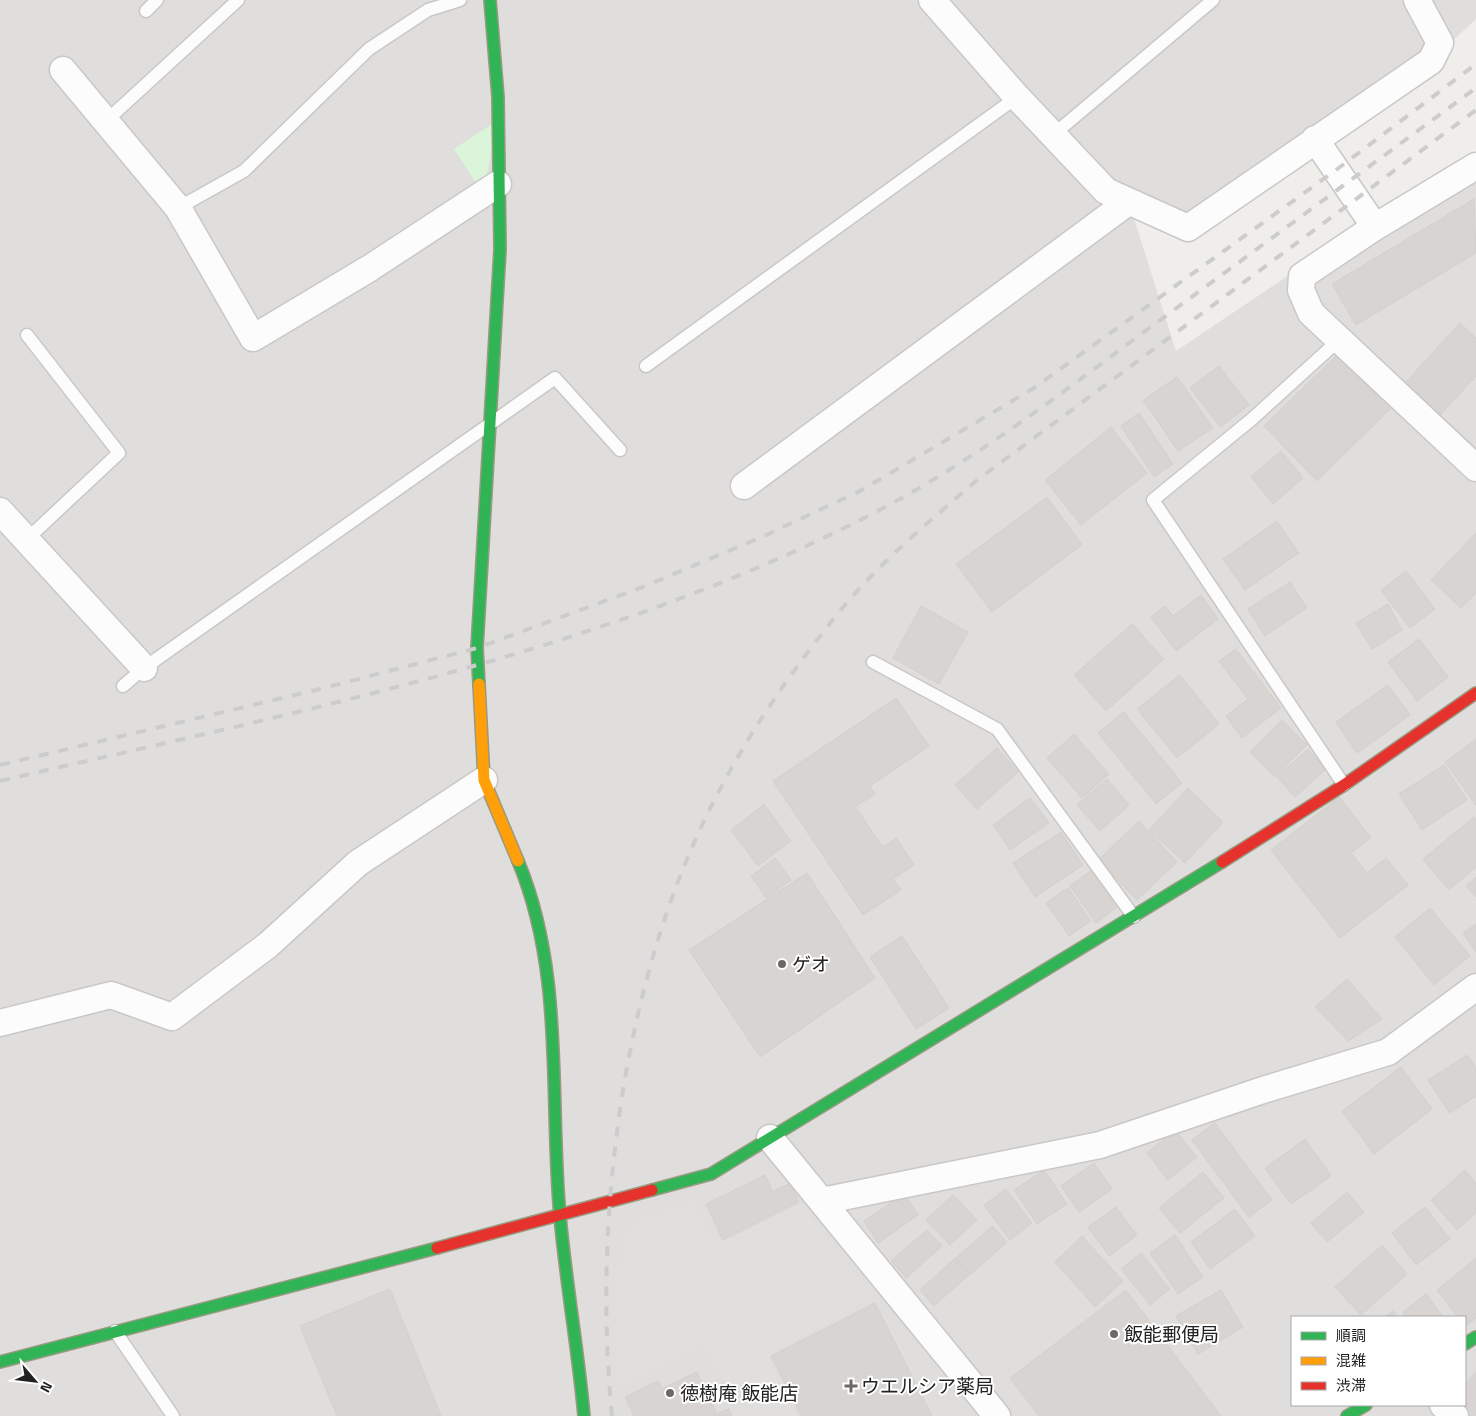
<svg xmlns="http://www.w3.org/2000/svg" width="1476" height="1416" font-family="'Titillium Web','Noto Sans JP',sans-serif">
  <style>
    .residential { fill: #dfdedc; fill-rule: evenodd }
    .park { fill: #daf5da }
    .parking { fill: #e0dfde }
    .building { fill: #d7d4d2; stroke: #d3d0cc }
    .lines { fill: none; stroke-linecap: round; stroke-linejoin: round }
    .lane-casing { stroke: #c9c8c7; stroke-width: 15 }
    .street-casing { stroke: #c9c8c7; stroke-width: 29 }
    .fast-casing { stroke: #999a82; stroke-width: 14 }
    .slow-casing { stroke: #999a82; stroke-width: 14 }
    .jam-casing { stroke: #999a82; stroke-width: 14 }
    .lane { stroke: #fdfcfc; stroke-width: 12 }
    .street { stroke: #fdfcfc; stroke-width: 26 }
    .fast { stroke: #30b455; stroke-width: 11 }
    .slow { stroke: #ff9f0a; stroke-width: 11 }
    .jam { stroke: #e5322d; stroke-width: 11 }
    .rail { stroke: #ccc; stroke-width: 4; stroke-dasharray: 10 10; stroke-linecap: butt }
    .poi-dot { fill: #6a6968; stroke: #fff; stroke-width: 2 }
    .labels { text-anchor: middle; stroke-width: 4; stroke-linejoin: round; paint-order: stroke }
    .poi-label { font-size: 19px; fill: #222; stroke: #fff; text-anchor: start }
  </style>
  <rect width="100%" height="100%" fill="#f0eeeb"/>
  <!-- residential -->
  <path class="residential" d="M0,0H1476V19L1431,61L1188,228L1129,203L1176,351L1301,267L1476,161V1416H0ZM1292,1317H1465V1405H1292Z"/>
  <!-- park -->
  <path class="park" d="M498,120L483,194L454,149Z"/>
  <!-- parking -->
  <path class="parking" d="M694,1204L714,1246L801,1205L873,1296L765,1358L797,1416H740L704,1342L620,1384L618,1281L631,1224Z"/>
  <!-- building -->
  <path class="building" d="M1474,199L1476,253L1356,325L1332,284Z
    M1460,323L1476,338V376L1440,415L1405,383Z
    M1339,353L1392,407L1317,481L1264,426Z
    M1219,366L1249,405L1220,427L1190,388Z
    M1177,377L1213,428L1178,451L1143,400Z
    M1139,413L1173,464L1154,477L1121,426Z
    M1111,427L1147,473L1081,525L1045,480Z
    M1281,451L1303,478L1273,504L1251,477Z
    M1047,497L1082,545L992,612L956,564Z
    M1277,521L1299,553L1245,590L1223,559Z
    M1476,533V593L1461,608L1431,580Z
    M1406,571L1435,609L1410,628L1381,590Z
    M1290,582L1307,608L1265,636L1248,609Z
    M1201,595L1218,619L1176,651L1151,617L1165,606L1173,616Z
    M1388,604L1402,630L1372,649L1356,623Z
    M921,606L968,632L939,684L893,658Z
    M1132,624L1164,659L1106,711L1074,675Z
    M1419,639L1448,677L1417,701L1388,662Z
    M1236,649L1281,708L1242,738L1226,716L1248,699L1219,661Z
    M1180,675L1219,724L1177,758L1137,709Z
    M1388,685L1410,715L1357,753L1336,722Z
    M896,698L929,746L870,786L875,794L855,807L883,847L896,838L914,865L893,879L901,890L863,915L773,781Z
    M1124,712L1182,783L1156,804L1098,733Z
    M1282,720L1307,745L1275,777L1250,752Z
    M1074,734L1109,774L1082,798L1047,758Z
    M1476,739V805L1445,762Z
    M997,748L1018,772L977,809L955,785Z
    M1308,749L1326,769L1295,797L1277,777Z
    M1444,765L1467,800L1422,830L1399,794Z
    M1107,779L1129,805L1100,831L1077,805Z
    M1188,788L1223,822L1185,863L1149,830Z
    M1339,797L1371,838L1351,853L1367,873L1386,858L1408,885L1340,938L1271,850Z
    M1030,798L1049,823L1010,850L993,825Z
    M764,804L791,841L758,866L731,830Z
    M1474,817L1476,819V867L1449,890L1423,859Z
    M1139,821L1177,862L1137,900L1098,860Z
    M1061,832L1083,865L1035,897L1013,863Z
    M775,858L791,880L766,898L751,876Z
    M1092,870L1118,906L1096,923L1070,886Z
    M807,873L875,978L760,1057L689,950Z
    M1476,877V897L1466,886Z
    M1068,888L1091,921L1069,936L1046,903Z
    M1430,908L1470,956L1434,985L1395,937Z
    M1476,924V952L1463,933Z
    M902,936L949,1008L916,1029L870,957Z
    M1347,979L1382,1019L1348,1041L1315,1007Z
    M1467,1055L1476,1068V1096L1450,1113L1428,1080Z
    M1401,1067L1432,1109L1374,1154L1342,1111Z
    M1215,1123L1272,1200L1249,1217L1192,1140Z
    M1175,1130L1197,1157L1168,1180L1147,1153Z
    M1305,1139L1331,1176L1291,1204L1265,1168Z
    M1094,1163L1112,1189L1079,1212L1061,1186Z
    M1044,1170L1067,1204L1037,1224L1014,1190Z
    M1465,1170L1476,1183V1213L1457,1230L1431,1200Z
    M1203,1172L1224,1198L1180,1233L1159,1208Z
    M765,1175L773,1192L790,1183L799,1202L723,1240L706,1204Z
    M1006,1189L1032,1223L1010,1240L984,1205Z
    M1347,1192L1364,1212L1327,1242L1311,1223Z
    M904,1194L918,1215L878,1243L864,1221Z
    M953,1195L977,1220L950,1245L926,1220Z
    M1116,1207L1137,1235L1109,1256L1088,1227Z
    M1425,1207L1450,1239L1416,1265L1392,1233Z
    M1235,1209L1255,1236L1210,1269L1191,1242Z
    M992,1226L1007,1242L971,1274L956,1258Z
    M927,1230L942,1246L906,1278L891,1261Z
    M1175,1235L1203,1277L1178,1294L1150,1253Z
    M1082,1236L1123,1281L1095,1307L1055,1262Z
    M1382,1245L1407,1274L1361,1315L1335,1287Z
    M1141,1253L1170,1289L1150,1305L1121,1269Z
    M955,1258L970,1274L934,1306L920,1290Z
    M1476,1258V1318L1466,1326L1465,1317H1458L1437,1290Z
    M390,1289L441,1416H337L300,1326Z
    M1126,1290L1221,1416H1039L1010,1378Z
    M1221,1290L1243,1327L1198,1354L1176,1316Z
    M1426,1294L1443,1317H1406L1403,1312Z
    M875,1303L932,1416H801L771,1356Z
    M1393,1311L1397,1317H1385Z
    M697,1372L717,1414L729,1409L732,1416H634L625,1397L658,1381L662,1389Z
    M1476,1372V1416H1456L1446,1405H1465V1384Z"/>
  <g class="lines">
    <defs>
      <path id="lane" d="M146,11L157,0
        M106,121L238,0
        M1053,135L1213,0
        M178,208L244,171L369,49L428,10L460,0
        M1339,340L1252,419L1153,500L1344,785
        M646,366L1017,97
        M25,541L119,453L27,335
        M873,662L997,729L1134,917
        M123,686L144,668L555,378L620,450
        M115,1331L173,1416"/>
      <path id="street" d="M932,0L1017,97L1106,191L1188,228L1431,61L1440,43L1417,0
        M63,70L178,208L253,338L370,268L498,184
        M1315,139L1375,227
        M1476,166L1375,227L1302,276L1301,290L1311,313L1476,468
        M744,486L1128,202
        M0,511L144,668
        M0,1023L111,995L172,1017L268,945L358,863L484,780
        M770,1138L997,1416
        M822,1201L1100,1145L1263,1090L1388,1052L1476,987
        M1443,1405L1455,1416"/>
      <path id="fast" d="M479,684L477,648L500,249L498,97L490,0
        M518,861C565,973 549,1098 560,1216C566,1283 578,1349 584,1416
        M652,1190L711,1174L1222,862
        M1465,1344L1476,1337
        M0,1362L437,1248
        M1347,1416L1366,1405"/>
      <path id="slow" d="M479,684L484,780L518,861"/>
      <path id="jam" d="M1222,862L1344,785L1476,693
        M437,1248L652,1190"/>
    </defs>
    <!-- lane casing -->
    <use href="#lane" class="lane-casing"/>
    <!-- street casing -->
    <use href="#street" class="street-casing"/>
    <!-- fast casing -->
    <use href="#fast" class="fast-casing"/>
    <!-- slow casing -->
    <use href="#slow" class="slow-casing"/>
    <!-- jam casing -->
    <use href="#jam" class="jam-casing"/>
    <!-- lane -->
    <use href="#lane" class="lane"/>
    <!-- street -->
    <use href="#street" class="street"/>
    <!-- fast -->
    <use href="#fast" class="fast"/>
    <!-- slow -->
    <use href="#slow" class="slow"/>
    <!-- jam -->
    <use href="#jam" class="jam"/>
    <!-- rail -->
    <path class="rail" d="M0,765L316,690L477,648L643,587L764,536L860,491L1034,388L1336,170L1476,64
      M0,781C295,712 600,654 872,514C971,463 1059,395 1148,329C1257,249 1367,168 1476,88
      M612,1416C593,1224 621,993 705,819C740,746 785,679 836,616C876,565 928,523 976,481L1476,110"/>
  </g>
  <!-- markers -->
  <g class="poi-dot">
    <circle cx="782" cy="964" r="5"/>
    <circle cx="1114" cy="1334" r="5"/>
    <path d="M848.5 1378.5h5v5h5v5h-5v5h-5v-5h-5v-5h5z"/>
    <circle cx="670" cy="1393" r="5"/>
  </g>
  <g class="labels">
    <!-- poi labels -->
    <g class="poi-label">
      <text x="792" y="971">ゲオ</text>
      <text x="1124" y="1341">飯能郵便局</text>
      <text x="861" y="1393">ウエルシア薬局</text>
      <text x="680" y="1400">徳樹庵 飯能店</text>
    </g>
  </g>
  <!-- legend -->
  <rect x="1291" y="1316" width="175" height="90" fill="#ffffff" stroke="#a7a7a7"/>
  <rect x="1301" y="1332" width="25" height="8" fill="#30b455" stroke="#a7a7a7"/>
  <text x="1336" y="1341" font-size="15" fill="#222222">順調</text>
  <rect x="1301" y="1357" width="25" height="8" fill="#ff9f0a" stroke="#a7a7a7"/>
  <text x="1336" y="1366" font-size="15" fill="#222222">混雑</text>
  <rect x="1301" y="1382" width="25" height="8" fill="#e5322d" stroke="#a7a7a7"/>
  <text x="1336" y="1391" font-size="15" fill="#222222">渋滞</text>
  <!-- north arrow -->
  <g transform="translate(35 1381) rotate(118)" stroke="#ffffff" stroke-width="4" paint-order="stroke">
  <path d="M0-4L9 19L0 12L-9 19Z" fill="#222222"/>
  <text y="-8" font-size="14" font-weight="bold" text-anchor="middle" fill="#222222">N</text>
  </g>
</svg>
